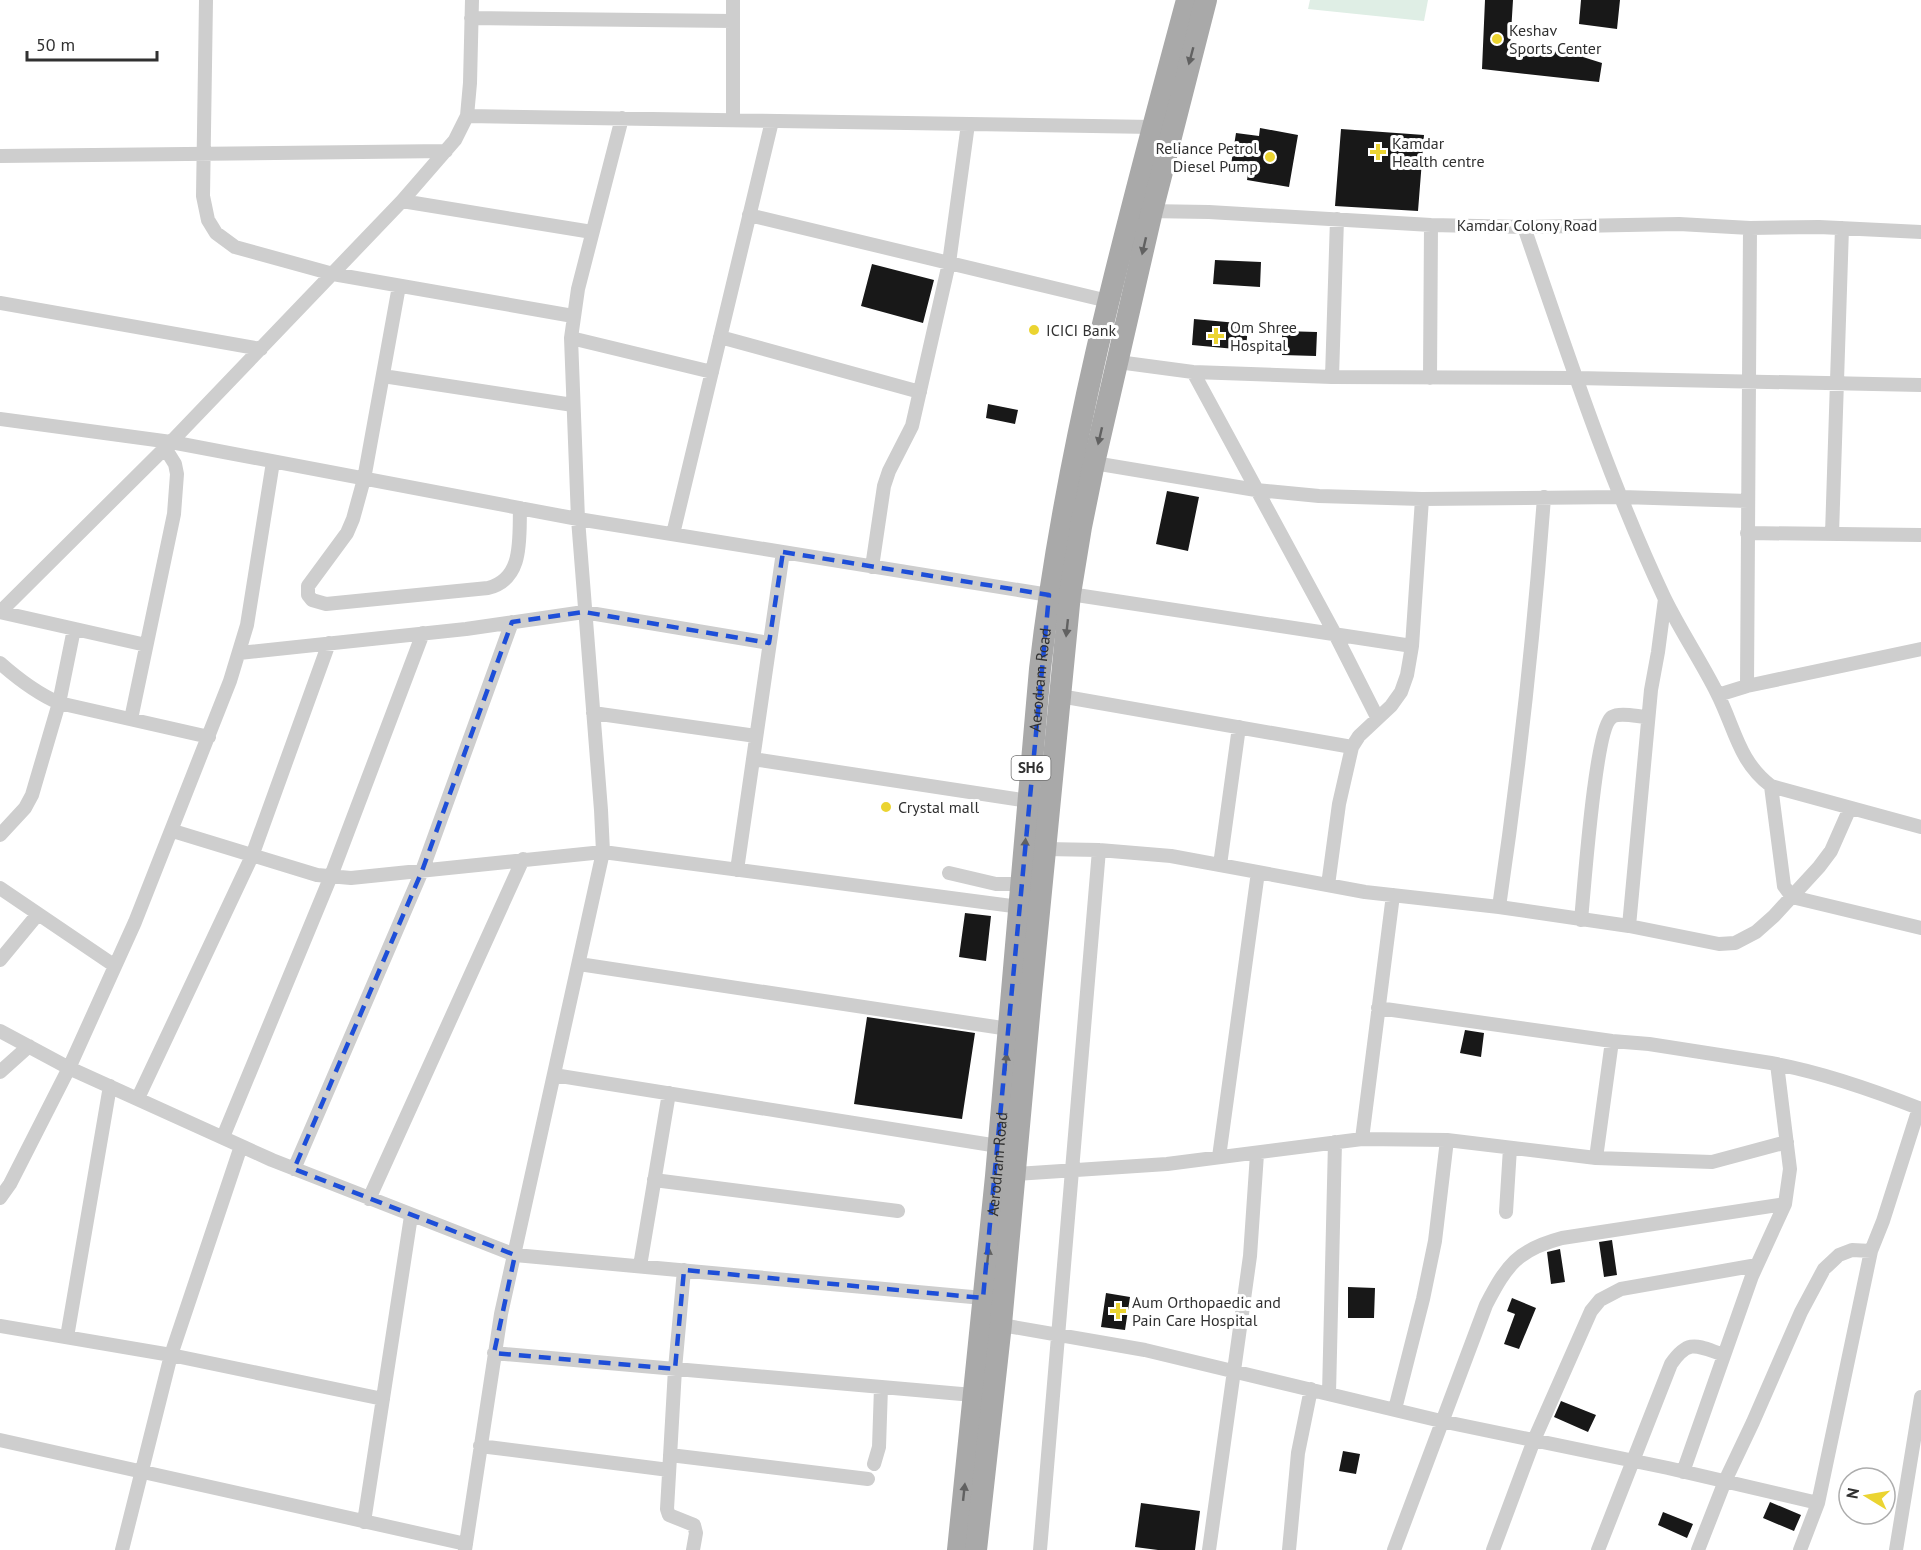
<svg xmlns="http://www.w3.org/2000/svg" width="1921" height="1550" font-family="'PT Sans',sans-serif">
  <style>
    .green { fill: #dfeee5 }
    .building { fill: #181818 }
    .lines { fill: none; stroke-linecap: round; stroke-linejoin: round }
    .minor { stroke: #cecece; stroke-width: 14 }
    .primary { stroke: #a9a9a9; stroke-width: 22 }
    .oneway { fill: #616161 }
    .marked { fill: none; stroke: #1d4ed8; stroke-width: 4.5; stroke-dasharray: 12 8; stroke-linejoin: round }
    .poi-dot { fill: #ebd431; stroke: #fff; stroke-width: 2 }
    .labels { text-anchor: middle; stroke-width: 6; stroke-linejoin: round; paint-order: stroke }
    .shield { fill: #fff; stroke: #6f6f6f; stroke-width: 1.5 }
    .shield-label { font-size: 15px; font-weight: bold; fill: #313131 }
    .poi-label { font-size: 16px; fill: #313131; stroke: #fff; text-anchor: start }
    .street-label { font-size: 16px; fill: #313131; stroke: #fff }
  </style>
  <rect width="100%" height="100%" fill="#fff"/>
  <!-- green -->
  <path class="green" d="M1310,0H1428L1424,21L1308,9Z"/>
  <!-- building -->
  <path class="building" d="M1485,0H1513L1510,49L1584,53L1583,57L1602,63L1599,82L1482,69Z
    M1581,0H1620L1617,29L1579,24Z
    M1260,128L1298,135L1289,187L1247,180L1249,168L1231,165L1236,133L1259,136Z
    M1341,129L1424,135L1418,211L1335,206Z
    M1215,260L1261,262L1260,287L1213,284Z
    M872,264L934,280L923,323L861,306Z
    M1194,319L1248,324L1246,350L1192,345Z
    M1282,331L1317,332L1316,356L1282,355Z
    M988,404L1018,410L1015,424L986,418Z
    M1167,491L1199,497L1188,551L1156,544Z
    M965,913L991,916L986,961L959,957Z
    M867,1017L975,1033L962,1119L854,1104Z
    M1465,1030L1484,1033L1481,1057L1460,1053Z
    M1612,1240L1617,1275L1604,1277L1599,1242Z
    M1560,1249L1565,1282L1551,1284L1547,1252Z
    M1348,1287L1375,1288L1374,1318H1348Z
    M1106,1293L1130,1297L1125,1330L1101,1327Z
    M1512,1298L1536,1308L1519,1349L1504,1344L1515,1314L1507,1311Z
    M1561,1401L1596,1415L1588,1432L1554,1417Z
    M1343,1451L1360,1454L1356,1474L1339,1471Z
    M1770,1502L1801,1515L1794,1531L1763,1518Z
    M1141,1503L1200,1511L1195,1550H1158L1135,1547Z
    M1663,1512L1693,1524L1687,1538L1658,1525Z"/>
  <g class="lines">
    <!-- minor -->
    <path class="minor" d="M206,0L203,196L208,220L216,233L235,247L333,274L573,316
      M733,0V120
      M471,18L733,21
      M467,116L1153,127
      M0,156L446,151
      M402,201L592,232
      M1146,211L1209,212L1431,225L1524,227L1679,224L1750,228L1819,227L1921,232
      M749,215L1108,301
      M1524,227C1567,352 1608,478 1664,597C1680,630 1701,661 1717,693C1735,728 1738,761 1771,786L1921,827
      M399,286L364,479L353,519L347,533L308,586V595L312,600L326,604L488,588C524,579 519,539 520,508
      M0,303L261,349
      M720,337L920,392
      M571,338L712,372
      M1118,362L1193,372L1332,377L1576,378L1921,385
      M1193,372L1335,634L1377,717
      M383,376L573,405
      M1332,377L1337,219
      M1430,378L1431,225
      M0,419L171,442L578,519L1049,595
      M1094,463L1256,490L1319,496L1422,499L1622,497L1748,501
      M1747,533L1921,535
      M673,534L772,121
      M1832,534L1842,228
      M872,567L884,486L889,471L912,426L949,263L968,124
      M1070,594L1412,646
      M0,612L171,442L402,201L455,140L467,116L470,83L472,0
      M0,612L146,645
      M239,653L466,629L584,612L769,643
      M0,663C18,679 36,693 59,703L209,737
      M1747,686L1750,228
      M1718,695L1747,686L1921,649
      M1060,696L1352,747
      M593,713L756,736
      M131,719L174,514L177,474L175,464L165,448
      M753,759L1029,801
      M1771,786L1784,886L1792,897L1921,928
      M173,831L317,875L351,878L603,852L1020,907
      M0,835L25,808L32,795L59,703L74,629
      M1045,849L1099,850L1171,856L1365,892L1499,907L1629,926L1719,944L1735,943L1756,932L1774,916L1819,867L1831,851L1850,808
      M1220,865L1239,727
      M737,870L783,552
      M949,873L996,884H1022
      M1328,885L1339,804L1352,747L1359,736L1391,706L1401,692L1407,675L1412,646L1422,499
      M0,888L115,966
      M1499,907C1519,771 1534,634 1544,497
      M1581,920C1584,891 1595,728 1612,717C1620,712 1639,717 1648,717
      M1629,926L1651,690L1658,652L1665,599
      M0,960L38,914
      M579,964L1009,1029
      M1378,1008L1612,1041L1649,1044L1771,1063C1822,1072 1873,1090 1921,1109
      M0,1031L69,1068L272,1160L515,1255L983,1298
      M0,1072L29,1046
      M554,1075L998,1146
      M138,1098L252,856L329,643
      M223,1137L331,876L423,633
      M1362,1139L1393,895
      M1219,1157L1258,872
      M1596,1158L1612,1041
      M294,1169L422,871L512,622
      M1015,1174L1167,1164L1362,1139L1447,1140L1596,1158L1712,1162L1787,1142
      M654,1180L898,1211
      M0,1198L10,1184L69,1068L135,922L230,681L247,625L273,462
      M369,1199L523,859
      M1506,1212L1510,1148
      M640,1266L669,1093
      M684,1270L675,1369L667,1509L669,1515L694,1525L696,1533L693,1550
      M996,1324L1145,1350L1441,1421L1668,1468L1818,1503
      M0,1326L171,1355L383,1399
      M67,1337L110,1086
      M494,1353L973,1395
      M1329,1394L1335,1142
      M1395,1409L1423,1299L1435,1241L1447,1140
      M0,1440L466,1544
      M480,1446L669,1470
      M670,1455L868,1479
      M874,1464L879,1447L881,1387
      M1683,1472L1752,1276L1785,1204L1790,1169L1777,1064
      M364,1522L411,1216
      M122,1550L171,1355L241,1146
      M465,1550L501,1314L603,852L601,810L578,519L571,338L578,289L622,118
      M1040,1550L1099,850
      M1209,1550L1250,1256L1257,1154
      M1289,1550L1298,1453L1311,1389
      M1394,1550L1486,1305C1507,1265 1517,1250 1562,1238L1785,1204
      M1493,1550L1534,1440L1591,1311L1600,1300L1621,1289L1757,1265
      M1598,1550L1671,1364C1689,1338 1697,1346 1724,1355
      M1698,1550L1725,1481L1753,1422L1801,1312L1824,1269L1839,1255L1852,1250L1871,1251
      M1800,1550L1818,1503L1871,1251L1883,1221L1919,1108
      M1896,1550L1921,1397"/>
    <!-- primary -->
    <g class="primary">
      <path id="s1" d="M958,1550L996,1176L1040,669C1066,442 1128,220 1187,0"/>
      <path d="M976,1550L1001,1324L1031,994L1070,594L1081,527L1094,463L1152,211L1206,0"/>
    </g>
  </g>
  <!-- one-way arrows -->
  <defs><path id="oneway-solid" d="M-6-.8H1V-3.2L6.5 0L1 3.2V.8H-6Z" transform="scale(1.5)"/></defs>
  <g class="oneway">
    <use href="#oneway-solid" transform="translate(1191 56) rotate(105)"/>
    <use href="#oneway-solid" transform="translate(1144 246) rotate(103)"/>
    <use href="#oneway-solid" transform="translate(1100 436) rotate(103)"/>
    <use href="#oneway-solid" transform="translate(1067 628) rotate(96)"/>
    <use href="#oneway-solid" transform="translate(1025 847) rotate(-86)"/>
    <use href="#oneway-solid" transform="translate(1006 1062) rotate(-85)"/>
    <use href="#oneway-solid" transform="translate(988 1256) rotate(-84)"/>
    <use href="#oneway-solid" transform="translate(964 1492) rotate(-84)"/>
  </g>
  <!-- marked area -->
  <path class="marked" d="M783,552L1049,595L983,1298L684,1270L675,1369L494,1353L515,1255L294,1169L422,871L512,622L584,612L769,643Z"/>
  <!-- markers -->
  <g class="poi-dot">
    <circle cx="1497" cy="39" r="6"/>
    <path d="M1375 143h6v6h6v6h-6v6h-6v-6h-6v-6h6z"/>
    <circle cx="1270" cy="157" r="6"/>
    <circle cx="1034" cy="330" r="6"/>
    <path d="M1213 327h6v6h6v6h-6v6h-6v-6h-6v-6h6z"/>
    <circle cx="886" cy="807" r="6"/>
    <path d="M1115 1302h6v6h6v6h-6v6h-6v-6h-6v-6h6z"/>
  </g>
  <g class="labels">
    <!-- shield labels -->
    <rect class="shield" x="1011.5" y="756" width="39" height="24" rx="4.5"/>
    <g class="shield-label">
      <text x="1031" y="773">SH6</text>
    </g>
    <!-- poi labels -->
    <g class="poi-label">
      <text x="1509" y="36">Keshav<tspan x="1509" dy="18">Sports Center</tspan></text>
      <text x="1392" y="149">Kamdar<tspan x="1392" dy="18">Health centre</tspan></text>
      <text x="1258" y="154" text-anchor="end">Reliance Petrol<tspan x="1258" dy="18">Diesel Pump</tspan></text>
      <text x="1230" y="333">Om Shree<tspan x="1230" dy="18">Hospital</tspan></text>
      <text x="1046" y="336">ICICI Bank</text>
      <text x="898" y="813">Crystal mall</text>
      <text x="1132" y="1308">Aum Orthopaedic and<tspan x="1132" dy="18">Pain Care Hospital</tspan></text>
    </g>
    <!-- street labels -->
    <g class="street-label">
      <text x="1527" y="231">Kamdar Colony Road</text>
      <text dy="6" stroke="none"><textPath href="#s1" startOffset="874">Aerodram Road</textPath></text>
      <text dy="6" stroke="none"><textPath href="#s1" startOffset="388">Aerodram Road</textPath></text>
    </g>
  </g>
  <!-- north arrow -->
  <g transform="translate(1867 1496) rotate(281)"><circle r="28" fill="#ffffff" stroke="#adadad" stroke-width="1.5"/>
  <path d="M0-4.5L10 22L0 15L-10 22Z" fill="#ebd431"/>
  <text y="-9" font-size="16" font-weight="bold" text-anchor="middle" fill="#313131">N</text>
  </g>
  <!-- scale -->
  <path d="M27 51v9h130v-9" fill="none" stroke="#313131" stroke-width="3"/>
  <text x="36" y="51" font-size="18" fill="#313131" stroke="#ffffff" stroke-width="4.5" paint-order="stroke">50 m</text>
</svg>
